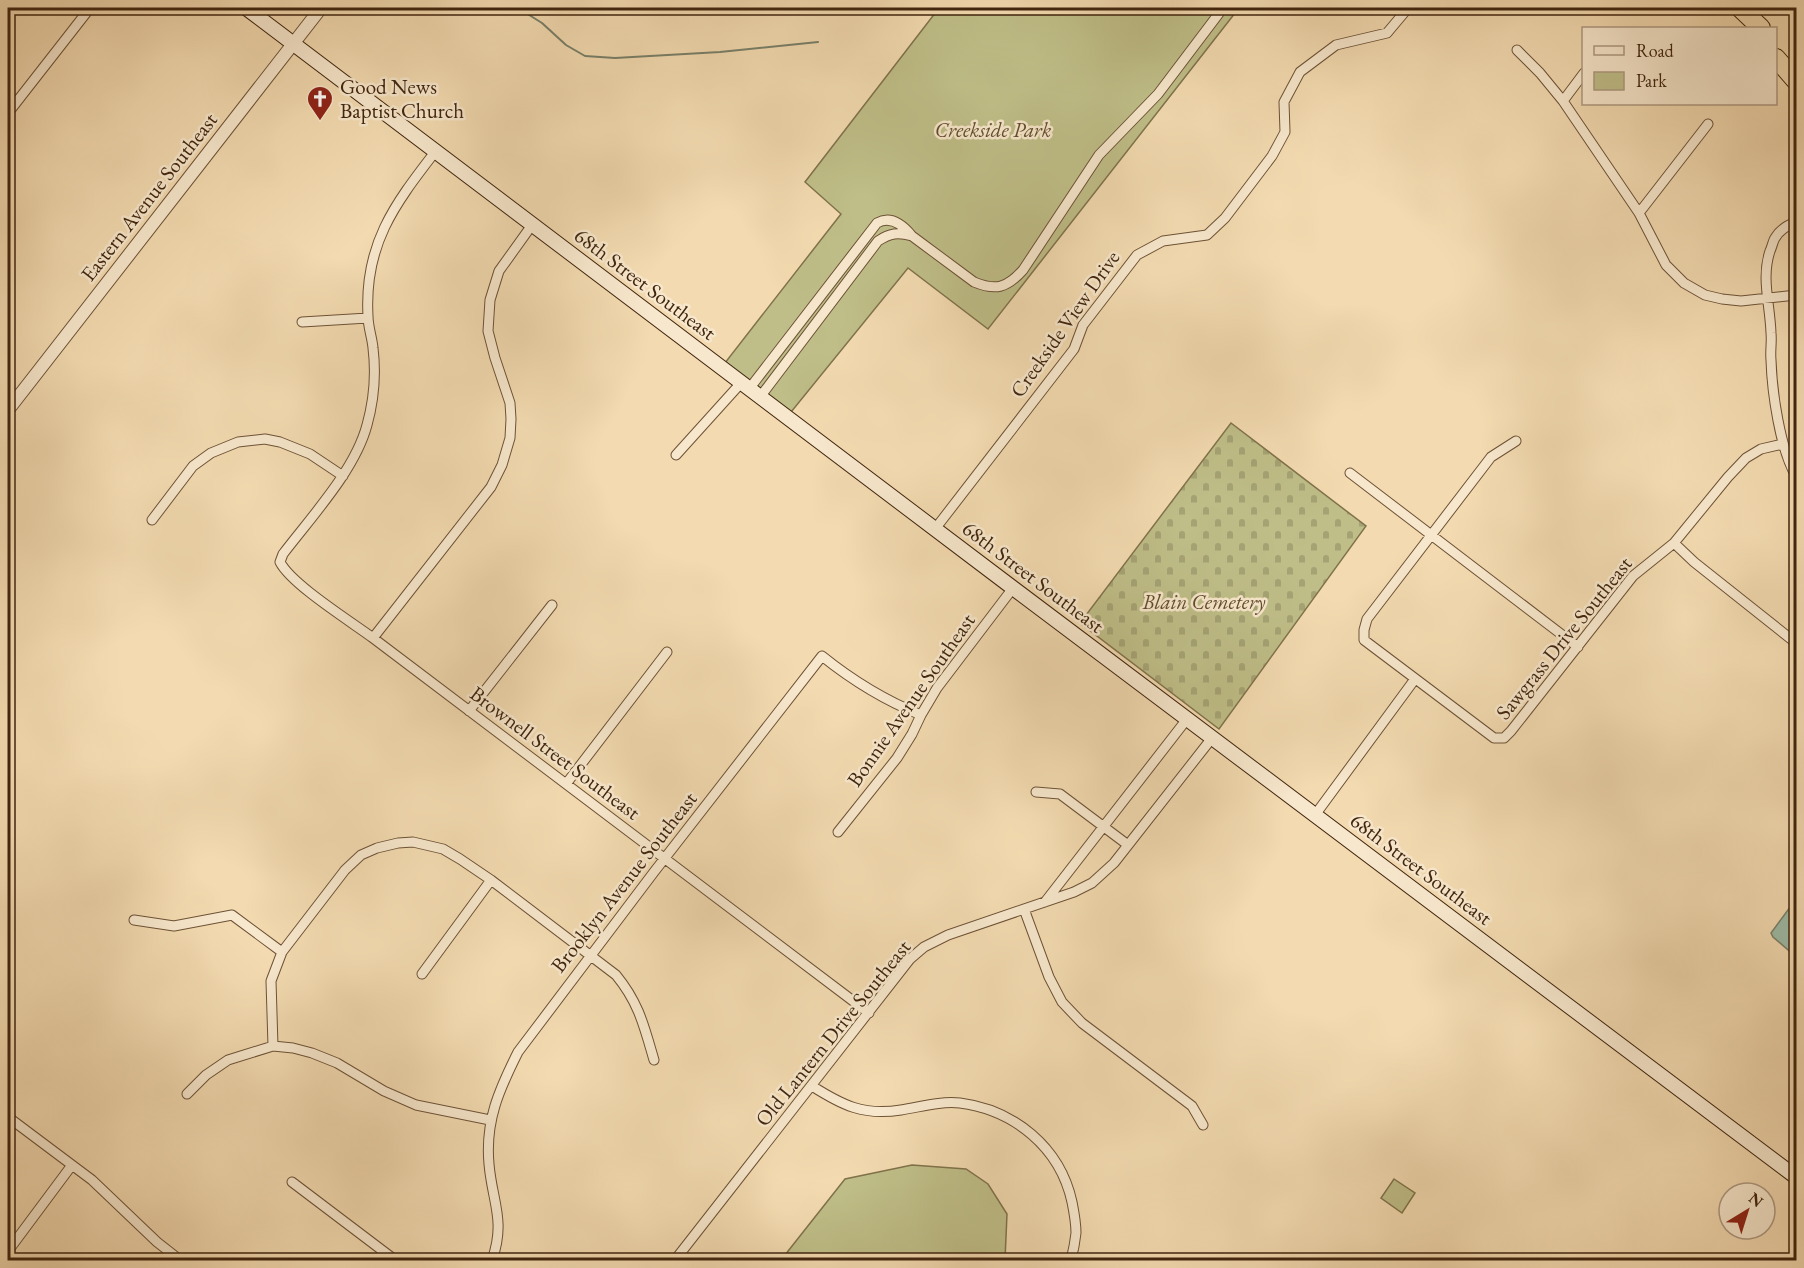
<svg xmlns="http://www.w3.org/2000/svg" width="1804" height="1268" font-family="'EB Garamond',serif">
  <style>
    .green { fill: #bfbe88; stroke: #80724b; stroke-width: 1.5 }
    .cemetery { fill: url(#cemetery-stones); stroke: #80724b; stroke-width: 1.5 }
    .water { fill: #9dbba6; stroke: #787f69; stroke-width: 1.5 }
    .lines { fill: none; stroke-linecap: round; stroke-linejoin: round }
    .stream { stroke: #787f69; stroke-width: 2 }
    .minor-casing { stroke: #6d5236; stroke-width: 11 }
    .tertiary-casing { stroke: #6d5236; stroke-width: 14 }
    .secondary-casing { stroke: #40250e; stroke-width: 16 }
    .motorway-casing { stroke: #40250e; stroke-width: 20 }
    .minor { stroke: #f7e7cc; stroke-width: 9 }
    .tertiary { stroke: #f7e7cc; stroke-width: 12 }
    .secondary { stroke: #f7e7cc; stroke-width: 14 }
    .motorway { stroke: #f3dab0; stroke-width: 18 }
    .labels { text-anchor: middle; stroke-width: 5; stroke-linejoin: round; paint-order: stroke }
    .poi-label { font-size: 21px; fill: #40250e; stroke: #f7e7cc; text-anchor: start }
    .park-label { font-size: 21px; font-style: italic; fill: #604b2c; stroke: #f7e7cc }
    .street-label { font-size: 21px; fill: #40250e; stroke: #f7e7cc }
  </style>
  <defs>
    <pattern id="cemetery-stones" width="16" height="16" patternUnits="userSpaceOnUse" patternTransform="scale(1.5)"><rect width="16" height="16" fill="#bfbe88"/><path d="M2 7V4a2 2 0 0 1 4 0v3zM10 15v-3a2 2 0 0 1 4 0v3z" fill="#a5a374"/></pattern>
  </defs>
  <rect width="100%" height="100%" fill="#f3dab0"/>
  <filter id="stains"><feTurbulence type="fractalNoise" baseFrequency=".00333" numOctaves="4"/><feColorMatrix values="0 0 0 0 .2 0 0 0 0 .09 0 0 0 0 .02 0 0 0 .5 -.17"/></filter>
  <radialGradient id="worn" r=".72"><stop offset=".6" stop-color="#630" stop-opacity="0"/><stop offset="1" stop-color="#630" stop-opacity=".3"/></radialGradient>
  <!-- green -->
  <path class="green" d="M939,8H1239L988,329L908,268L787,417L721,368L841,214L805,182Z
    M912,1165L966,1169L988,1184L1007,1214L1005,1260H781L845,1179Z
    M1394,1179L1415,1193L1402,1213L1381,1198Z"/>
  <!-- cemetery -->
  <path class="cemetery" d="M1231,423L1366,526L1219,729L1080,623Z"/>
  <!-- water -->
  <path class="water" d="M1796,899V954L1794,955L1773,937L1771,933Z"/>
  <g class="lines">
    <!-- stream -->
    <path class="stream" d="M518,8L542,23L566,45L585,56L615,58L720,52L818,42"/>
    <defs>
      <path id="minor" d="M1517,50L1540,73L1563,101L1639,213L1666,265L1684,283L1705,295L1722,299L1741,301L1796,295
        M1563,101L1584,73
        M8,113L90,8
        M435,152C394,205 364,245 368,316C368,327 372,337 373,348C376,373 374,400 367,425C355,470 312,516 283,554L280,562C291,584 350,621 373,638L869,1013
        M1639,213L1708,124
        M1796,222C1788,225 1780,229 1775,238C1773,241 1772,247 1770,251C1761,278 1770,304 1771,333C1772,342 1770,351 1771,360C1772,392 1780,449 1796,476
        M302,322L368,318
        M749,389L877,223C891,215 903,225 912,236L974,282C996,291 1007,288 1023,270L1099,155L1158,94L1223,8
        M760,397L878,241C890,233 898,232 912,236
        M1516,441L1491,457L1367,619L1364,630V640L1494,738H1504L1511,731L1633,576L1674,543L1728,477L1746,458L1761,449L1783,444
        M676,455L741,383
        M1350,473L1578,647
        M152,520L193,466L211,453L238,442L265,439L280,442L310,454L343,476
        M935,529L1074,349L1083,325L1137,255L1163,241L1207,235L1225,218L1272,156L1285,132L1284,102L1300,72L1336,45L1387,33L1408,8
        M1674,543L1694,562L1796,643
        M373,638L491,487L502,465L510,438L511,419L510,403L495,358L488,331L490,300L499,271L532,225
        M469,711L552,605
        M566,784L667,652
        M1036,792L1060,794L1128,845
        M1315,815L1415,679
        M838,832L897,758L912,734L921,715L937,688L1013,588
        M1045,902L1187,719
        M1024,909L1049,977L1062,1002L1082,1023L1192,1106L1203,1125
        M134,920L174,926L232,915L282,952
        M422,974L491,880
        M273,1046L271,981L282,952L345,870L361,855L377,848L398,843L413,842L443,849L460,859L491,880L616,975C639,1003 644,1026 654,1060
        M812,1086C842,1105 863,1116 901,1110C921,1107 939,1101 960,1103C1014,1110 1060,1147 1072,1202C1074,1212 1076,1223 1076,1233C1075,1242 1073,1252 1071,1260
        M187,1094L206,1075L228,1060L273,1046L293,1048L312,1053L337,1063L384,1091L416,1105L490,1120
        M8,1117L92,1180L157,1242L180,1260
        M292,1182L395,1260
        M8,1251L72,1165
        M492,1260C506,1221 492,1201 489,1164C485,1121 499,1090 518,1052L654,872L822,656C853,681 884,700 921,715
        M675,1260L910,959L924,947L948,935L1074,892L1092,883L1114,863L1212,738"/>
      <path id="tertiary" d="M8,410L321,8"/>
      <path id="secondary" d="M246,8L1013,588L1796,1177"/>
      <path id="motorway" d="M1740,8L1761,28
        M1776,58L1796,81"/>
    </defs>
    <!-- minor casing -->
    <use href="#minor" class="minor-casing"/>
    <!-- tertiary casing -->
    <use href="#tertiary" class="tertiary-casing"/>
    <!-- secondary casing -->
    <use href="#secondary" class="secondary-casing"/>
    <!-- motorway casing -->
    <use href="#motorway" class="motorway-casing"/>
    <!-- minor -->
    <use href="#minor" class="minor"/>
    <!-- tertiary -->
    <use href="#tertiary" class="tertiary"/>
    <!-- secondary -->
    <use href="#secondary" class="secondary"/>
    <!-- motorway -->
    <use href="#motorway" class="motorway"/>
  </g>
  <!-- icons -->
  <defs>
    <symbol id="church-pin" viewBox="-11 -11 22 30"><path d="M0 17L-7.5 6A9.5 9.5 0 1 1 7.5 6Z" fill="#8f2418" stroke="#f7e7cc"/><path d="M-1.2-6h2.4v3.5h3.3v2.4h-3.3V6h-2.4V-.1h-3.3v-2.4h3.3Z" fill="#fff"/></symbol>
  </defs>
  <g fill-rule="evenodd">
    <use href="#church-pin" x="305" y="84" width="30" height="40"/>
  </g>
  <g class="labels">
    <!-- poi labels -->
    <g class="poi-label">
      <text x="340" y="94">Good News<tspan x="340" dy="24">Baptist Church</tspan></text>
    </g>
    <!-- park labels -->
    <g class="park-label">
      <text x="993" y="137">Creekside Park</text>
      <text x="1204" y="609">Blain Cemetery</text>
    </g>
    <!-- street labels -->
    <g class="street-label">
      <text transform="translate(149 197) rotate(-52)" y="7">Eastern Avenue Southeast</text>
      <text transform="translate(645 284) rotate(37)" y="7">68th Street Southeast</text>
      <text transform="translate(1065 324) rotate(-55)" y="7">Creekside View Drive</text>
      <text transform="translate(1033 577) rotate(37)" y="7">68th Street Southeast</text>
      <text transform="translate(1564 638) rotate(-51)" y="7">Sawgrass Drive Southeast</text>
      <text transform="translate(911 700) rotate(-55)" y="7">Bonnie Avenue Southeast</text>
      <text transform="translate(555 753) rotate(37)" y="7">Brownell Street Southeast</text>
      <text transform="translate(1421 869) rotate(37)" y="7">68th Street Southeast</text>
      <text transform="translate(624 882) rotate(-52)" y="7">Brooklyn Avenue Southeast</text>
      <text transform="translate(833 1033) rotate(-51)" y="7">Old Lantern Drive Southeast</text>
    </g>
  </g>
  <!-- margin -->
  <rect width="1804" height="1268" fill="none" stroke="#f3dab0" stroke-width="30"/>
  <rect x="9" y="9" width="1786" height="1250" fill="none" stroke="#40250e" stroke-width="3"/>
  <rect x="15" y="15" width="1774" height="1238" fill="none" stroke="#40250e" stroke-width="1.5"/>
  <!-- legend -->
  <rect x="1582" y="27" width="195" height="78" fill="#f7e7cc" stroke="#ae9980" stroke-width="1.5"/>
  <rect x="1594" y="46" width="30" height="9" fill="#f7e7cc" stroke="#ae9980" stroke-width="1.5"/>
  <text x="1636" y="57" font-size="18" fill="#40250e">Road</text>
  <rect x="1594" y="72" width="30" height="18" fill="#bfbe88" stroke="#ae9980" stroke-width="1.5"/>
  <text x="1636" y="87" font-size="18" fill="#40250e">Park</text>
  <!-- north arrow -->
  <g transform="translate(1747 1211) rotate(38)"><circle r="28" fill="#f7e7cc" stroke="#ae9980" stroke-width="1.5"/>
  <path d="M0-4.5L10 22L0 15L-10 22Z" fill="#8f2418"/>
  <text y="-9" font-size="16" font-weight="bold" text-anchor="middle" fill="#40250e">N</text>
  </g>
  <rect width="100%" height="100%" filter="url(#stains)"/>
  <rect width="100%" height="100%" fill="url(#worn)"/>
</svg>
